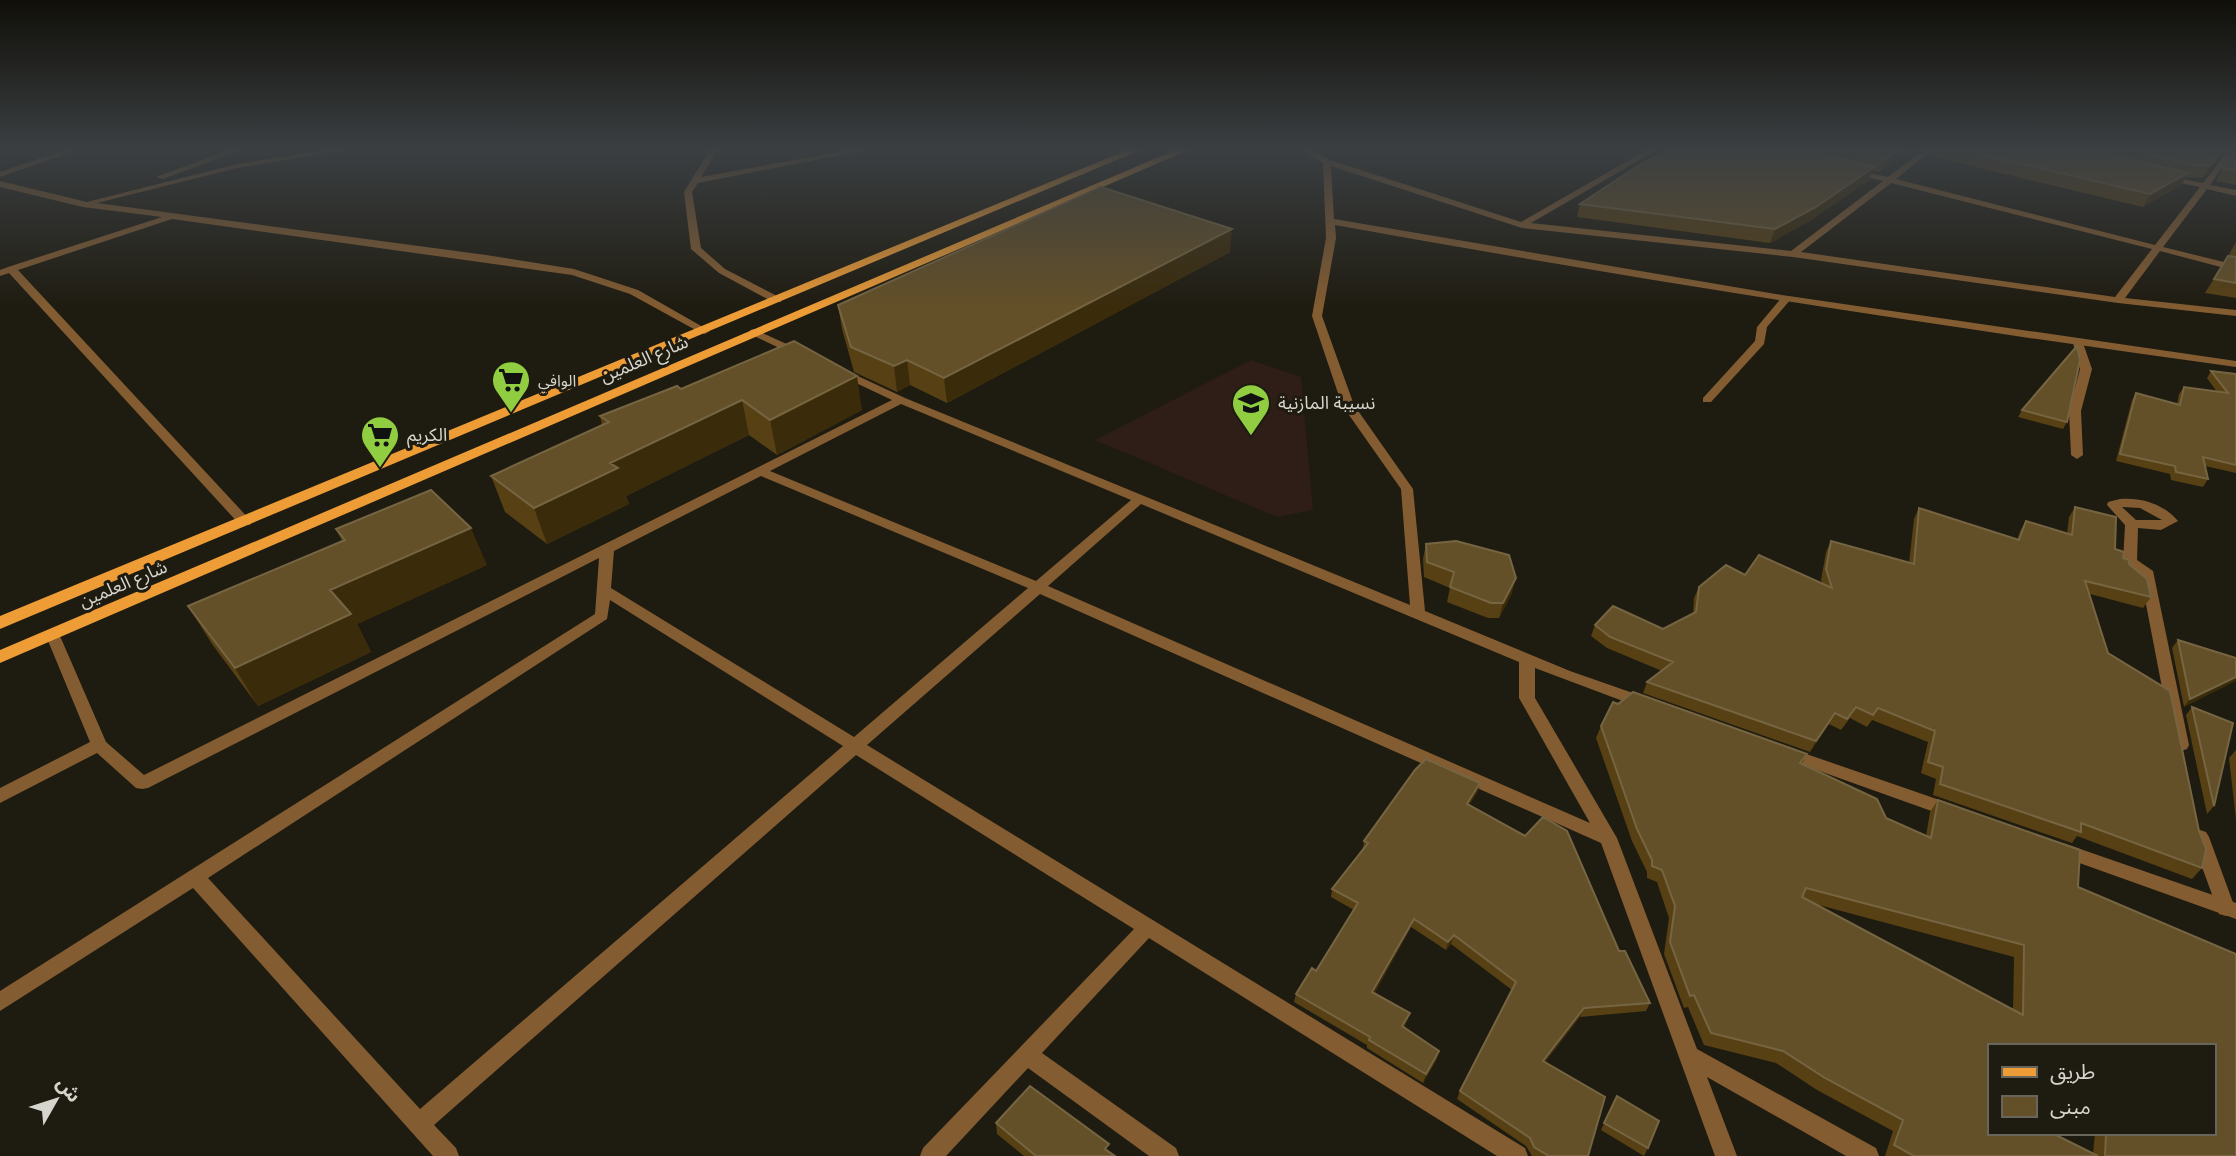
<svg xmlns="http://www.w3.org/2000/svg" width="2236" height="1156" font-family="'Golos Text','Noto Sans Arabic',sans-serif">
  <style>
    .education { fill: #2f1d18 }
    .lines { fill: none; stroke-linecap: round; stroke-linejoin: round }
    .service { fill: #835c31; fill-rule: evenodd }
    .minor { fill: #835c31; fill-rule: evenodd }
    .primary { fill: #ee9c36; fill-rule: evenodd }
    .wall { fill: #574014; fill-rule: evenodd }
    .shaded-wall { fill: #3a2b0a }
    .building { fill: #645028; stroke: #766542; stroke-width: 2; fill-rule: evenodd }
    .labels { text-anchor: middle; stroke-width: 6; stroke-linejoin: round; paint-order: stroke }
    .far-poi-label { font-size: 16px; fill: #d6d5cd; stroke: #1e1b10; text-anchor: start }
    .street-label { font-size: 18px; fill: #d6d5cd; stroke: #1e1b10 }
    .poi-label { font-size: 18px; fill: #d6d5cd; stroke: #1e1b10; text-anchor: start }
  </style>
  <rect width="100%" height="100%" fill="#1e1b10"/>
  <!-- education -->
  <path class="education" d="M1251,360L1301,377L1313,510L1277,517L1095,440Z"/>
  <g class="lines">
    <!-- service -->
    <path class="service" d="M1786,296L1791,299L1767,327L1764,344L1711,402H1703V398L1755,341L1757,327L1782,297Z
      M2078,340L2083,343L2092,369L2081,411L2083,455L2077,459L2071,455L2069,411L2080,369L2073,343Z
      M2120,499C2141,497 2164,504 2178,521L2161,530L2138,528L2137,560L2153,571L2189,745L2187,749L2181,751L2175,749L2173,745L2140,573L2123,562L2125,525L2107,505L2108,502ZM2122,507L2140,508L2162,520H2136Z
      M2200,830L2206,832L2209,837L2235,908L2233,914L2226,916L2219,914L2217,908L2191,837L2194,832Z"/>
    <!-- minor -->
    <path class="minor" d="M71,148L80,149L0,177V172Z
      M235,148H246L163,179L156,177Z
      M340,148H360L237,168L97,203L486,255L574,269L638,290L710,331L705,334L701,333L630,294L572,275L172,219L18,270L252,522L250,525H240L9,273L0,276V270L8,267L162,217L83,207L0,187V181L87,202L237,164Z
      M711,148H719L701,177L860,148H877L698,183L692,192L701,248L725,269L781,298V302H773L719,273L691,249L684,192Z
      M1299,148H1309L1330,160L1521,222L1650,148H1660L1531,223L1791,251L1883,181L1851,173V169L1888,177L1926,148H1935L1896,179L2155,245L2200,187L2161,179V175L2203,183L2230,148H2236L2210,185L2236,190V196L2207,189L2163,247L2236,265V271L2160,251L2125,298L2236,310V316L2118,303L1793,257L1522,228L1331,166L1334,219L1782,295L2236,361V367C1934,326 1634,279 1335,225L1336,238L1322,316L1354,405L1413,489L1425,611L1570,671L1650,699L1652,703L1650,707L1644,709L1535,668V698L1617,838L1697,1049L1876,1148L1879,1156H1846L1707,1077L1737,1156H1715L1601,843L1040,594L867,745L1525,1148L1528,1156H1497L1149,938L1042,1053L1176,1148L1179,1156H1149L1028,1068L946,1156H920L923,1148L1134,929L856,755L434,1125L456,1148L459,1156H433L193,888L0,1011V991L595,614L599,558L148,788L142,789L136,788L97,753L0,803V788L90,742L46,636L48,633H58L60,636L106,742L144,775L892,400L837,374V370H845L905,398L1410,605L1401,489L1342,405L1312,316L1326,238L1323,163ZM1891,183L2152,249L2115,297L1801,252ZM901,404L1131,500L1036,581L770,471ZM761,476L1028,588L854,737L611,588L614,551ZM1141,504L1519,662V698L1590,823L1048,586ZM610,600L843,746L420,1109L208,878L607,619Z
      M754,329L804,352L805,354L800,357L796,356L750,334V330Z
      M1789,748L1957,806L1960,811L1957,816L1951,818L1783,758L1781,754L1783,750Z
      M2063,843L2236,903V919L2057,855L2054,850L2057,845Z"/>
    <!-- primary -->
    <path class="primary" d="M1132,148H1145L0,629V616Z
      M1180,148H1193L0,663V650Z"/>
  </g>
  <!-- wall -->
  <path class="wall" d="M1674,148H1922L1915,153L1910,152L1880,172L1872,171L1869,180L1811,220L1770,243L1577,217L1580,204Z
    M1932,148H2227L2203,178H2193L2186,177L2181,185L2143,207L1929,156Z
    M2236,150V185L2216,181L2223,168Z
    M2236,242V298L2205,293L2228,256Z
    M1230,252L947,403L910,385L897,392L854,372L842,329L838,305Z
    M2211,371L2236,374V473L2205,466L2208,479L2203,487L2171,480L2170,474L2116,461L2132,400L2136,393L2177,404L2179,394L2184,387L2217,392L2207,378Z
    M681,389L862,410L777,455L749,435L626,496L629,504L547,544L505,512L491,476L602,425L600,416Z
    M2022,410L2067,422L2063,429L2018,417Z
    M2075,507L2129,564L2151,597L2143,608L2090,594L2108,653L2202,868L2192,879L2077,836L2072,843L1933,795L1936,779L1921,773L1928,742L1872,720L1867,727L1850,718L1841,730L1829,724L1810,752L1643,693L1647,682L1662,671L1607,648L1591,636L1595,625L1663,629L1693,614L1694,598L1699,587L1745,575L1822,583L1821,580L1826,552L1831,541L1909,563L1914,519L1919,508L2017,540L2020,531L2026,521L2067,534L2069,517Z
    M336,529L487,565L357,624L371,652L258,706L212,644L188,606L342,541Z
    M1426,544L1512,593L1499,618H1488L1447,602L1450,588L1424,577L1423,559Z
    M2178,640L2236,658L2184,707L2172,648Z
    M1633,692L1807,754L1802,764L1877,799L1886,818L1926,836L1930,812L1938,800L2080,850L2078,887L2236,954V1156H1885L1893,1131L1817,1090L1776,1063L1704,1045L1688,1007L1684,1008L1664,954L1669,918L1657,882L1647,878V872L1632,841L1596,738L1601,726L1613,702L1618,704ZM1815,904L2014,957L2013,1010ZM1989,1046H2213V1133H2095L2093,1154L2052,1133H1989Z
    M2192,707L2214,806L2207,814L2186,715Z
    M2236,750V819L2229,758Z
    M1478,791L1469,805L1619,951L1650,1003L1646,1011L1580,1017L1545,1062L1588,1156H1532L1526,1146L1457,1099L1460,1091L1512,990L1451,944L1446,950L1411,927L1374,994L1410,1013L1407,1021L1404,1028L1437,1059L1423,1083L1367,1048V1045L1294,1002L1296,994L1316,971L1354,910L1331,897L1332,889L1363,849L1364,841Z
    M1617,1096L1648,1148L1644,1156L1601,1130Z
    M996,1123L1109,1152L1115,1156H1024L997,1134Z"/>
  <!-- shaded-wall -->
  <path class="shaded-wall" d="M1902,148H1912L1910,152L1880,172L1885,160Z
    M2224,148H2227L2203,178L2211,165Z
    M1874,167L1869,180L1811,220L1770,243L1775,229Z
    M2188,173L2181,185L2143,207L2150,194Z
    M1232,229L1230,252L947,403L944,378Z
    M907,360L910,385L897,392L894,366Z
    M857,376L862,410L777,455L770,420Z
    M742,400L749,435L626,496L629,504L547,544L534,508L610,463Z
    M471,528L487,565L357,624L371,652L258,706L235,668L330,590Z
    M1516,578L1512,593L1499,618L1503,603Z
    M2236,677V681L2184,707L2190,699Z
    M1835,713L1829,724L1810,752L1816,741Z
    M1480,783L1478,791L1465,812L1467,804Z
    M1414,919L1411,927L1370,1001L1372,992Z
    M1454,935L1451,944L1446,950L1448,942Z
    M1584,1008L1580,1017L1539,1069L1543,1061Z
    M1410,1013L1407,1021L1399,1035L1402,1026Z
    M1439,1051L1437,1059L1423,1083L1426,1074Z"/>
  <!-- building -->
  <path class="building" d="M1674,148H1798L1874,167L1816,207L1775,229L1580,204L1639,165Z
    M1835,148H1902L1885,160Z
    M1953,148H2078L2188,173L2150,194Z
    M2119,148H2224L2211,165L2200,166Z
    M2236,150V171L2223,168Z
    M1101,187L1232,229L944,378L907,360L894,366L851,347L838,305Z
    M2228,256L2236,257V283L2214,279Z
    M794,341L857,376L770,420L742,400L610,463L618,468L534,508L491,476L609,422L600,416L677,386L681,389Z
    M2077,346L2080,360L2067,422L2022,410Z
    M2211,371L2236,374V465L2203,457L2208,479L2176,472L2175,466L2120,454L2136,393L2180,405L2184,387L2228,393Z
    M431,490L471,528L330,590L351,614L235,668L188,606L345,540L336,529Z
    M2075,507L2116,517L2115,549L2124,552L2123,558L2129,560V564L2147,579L2151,597L2085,581L2108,653L2170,691L2199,831L2206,849L2202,868L2081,823V832L1940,784L1943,767L1928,762L1935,731L1878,708L1873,715L1856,707L1847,719L1835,713L1816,741L1647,682L1673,662L1610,637L1595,625L1613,606L1663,629L1696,612L1699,587L1726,565L1745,575L1759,555L1832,588L1826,569L1831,541L1914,564L1919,508L2019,540L2026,521L2072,535Z
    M1456,541L1509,555L1516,578L1503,603H1491L1450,587L1454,572L1427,562L1426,544Z
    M2178,640L2236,658V677L2190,699Z
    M1633,692L1807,754L1800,763L1877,799L1886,818L1931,838L1938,800L2080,850L2078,887L2236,954V1156H2105L2106,1133H2213V1046H2017L2013,1044V1046H1989V1133H2052L2098,1156H1914L1894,1145L1903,1120L1825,1078L1783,1051L1711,1033L1694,995L1690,996L1670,942L1675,906L1662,870L1652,866V860L1637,829L1601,726L1613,702L1618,704ZM1806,888L2024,945L2023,1015L1802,897Z
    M2192,707L2233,723L2214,806Z
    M1426,759L1480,783L1467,804L1525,836L1543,817L1567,831L1619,951H1625L1650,1003L1584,1008L1543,1061L1605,1097L1588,1156H1549L1534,1147L1530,1138L1460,1091L1516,982L1454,935L1448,942L1414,919L1372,992L1410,1013L1402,1026L1439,1051L1426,1074L1369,1040L1370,1037L1296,994L1312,968L1316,971L1358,903L1332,889L1368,843L1364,841L1415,770Z
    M1030,1086L1109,1144L1105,1149L1115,1156H1036L996,1123Z
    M1617,1096L1659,1121L1648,1148L1604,1123Z"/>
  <!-- sky -->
  <linearGradient id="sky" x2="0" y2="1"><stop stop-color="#100f09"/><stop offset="0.48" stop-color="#3b3f42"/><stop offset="1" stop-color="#3b3f42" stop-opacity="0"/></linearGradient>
  <rect width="2236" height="310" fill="url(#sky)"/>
  <!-- icons -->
  <defs>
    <symbol id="supermarket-pin" viewBox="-11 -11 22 30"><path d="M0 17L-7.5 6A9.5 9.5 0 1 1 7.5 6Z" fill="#90cd40" stroke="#1e1b10"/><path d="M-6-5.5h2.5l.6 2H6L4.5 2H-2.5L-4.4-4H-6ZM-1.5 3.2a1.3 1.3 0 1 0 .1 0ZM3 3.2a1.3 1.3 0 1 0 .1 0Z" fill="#111"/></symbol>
    <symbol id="school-pin" viewBox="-11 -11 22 30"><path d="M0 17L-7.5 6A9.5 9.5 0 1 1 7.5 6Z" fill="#90cd40" stroke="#1e1b10"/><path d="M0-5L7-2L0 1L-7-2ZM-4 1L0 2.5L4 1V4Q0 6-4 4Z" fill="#111"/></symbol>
  </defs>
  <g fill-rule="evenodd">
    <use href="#supermarket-pin" x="489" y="358" width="44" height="60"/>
    <use href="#school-pin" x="1229" y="381" width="44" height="60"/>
    <use href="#supermarket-pin" x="358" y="413" width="44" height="60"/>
  </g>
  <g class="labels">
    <!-- far-poi labels -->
    <g class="far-poi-label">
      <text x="538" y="386">الوافي</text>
    </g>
    <!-- street labels -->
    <g class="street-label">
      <text transform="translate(644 359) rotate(-23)" y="6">شارع العلمين</text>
      <text transform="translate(123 584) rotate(-23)" y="6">شارع العلمين</text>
    </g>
    <!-- poi labels -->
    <g class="poi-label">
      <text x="1278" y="409">نسيبة المازنية</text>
      <text x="407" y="441">الكريم</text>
    </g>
  </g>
  <!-- legend -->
  <rect x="1988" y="1044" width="228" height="91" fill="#1e1b10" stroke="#68655c" stroke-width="2"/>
  <rect x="2002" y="1067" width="35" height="10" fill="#ee9c36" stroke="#68655c" stroke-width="2"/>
  <text x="2050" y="1079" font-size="21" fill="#d6d5cd">طريق</text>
  <rect x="2002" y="1096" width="35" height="21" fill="#645028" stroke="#68655c" stroke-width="2"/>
  <text x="2050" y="1114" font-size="21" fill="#d6d5cd">مبنى</text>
  <!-- north arrow -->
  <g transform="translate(56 1100) rotate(51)" stroke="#1e1b10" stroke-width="5" paint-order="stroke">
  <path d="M0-5L12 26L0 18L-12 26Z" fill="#d6d5cd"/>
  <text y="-10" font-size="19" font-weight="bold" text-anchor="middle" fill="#d6d5cd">ش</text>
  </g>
</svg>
